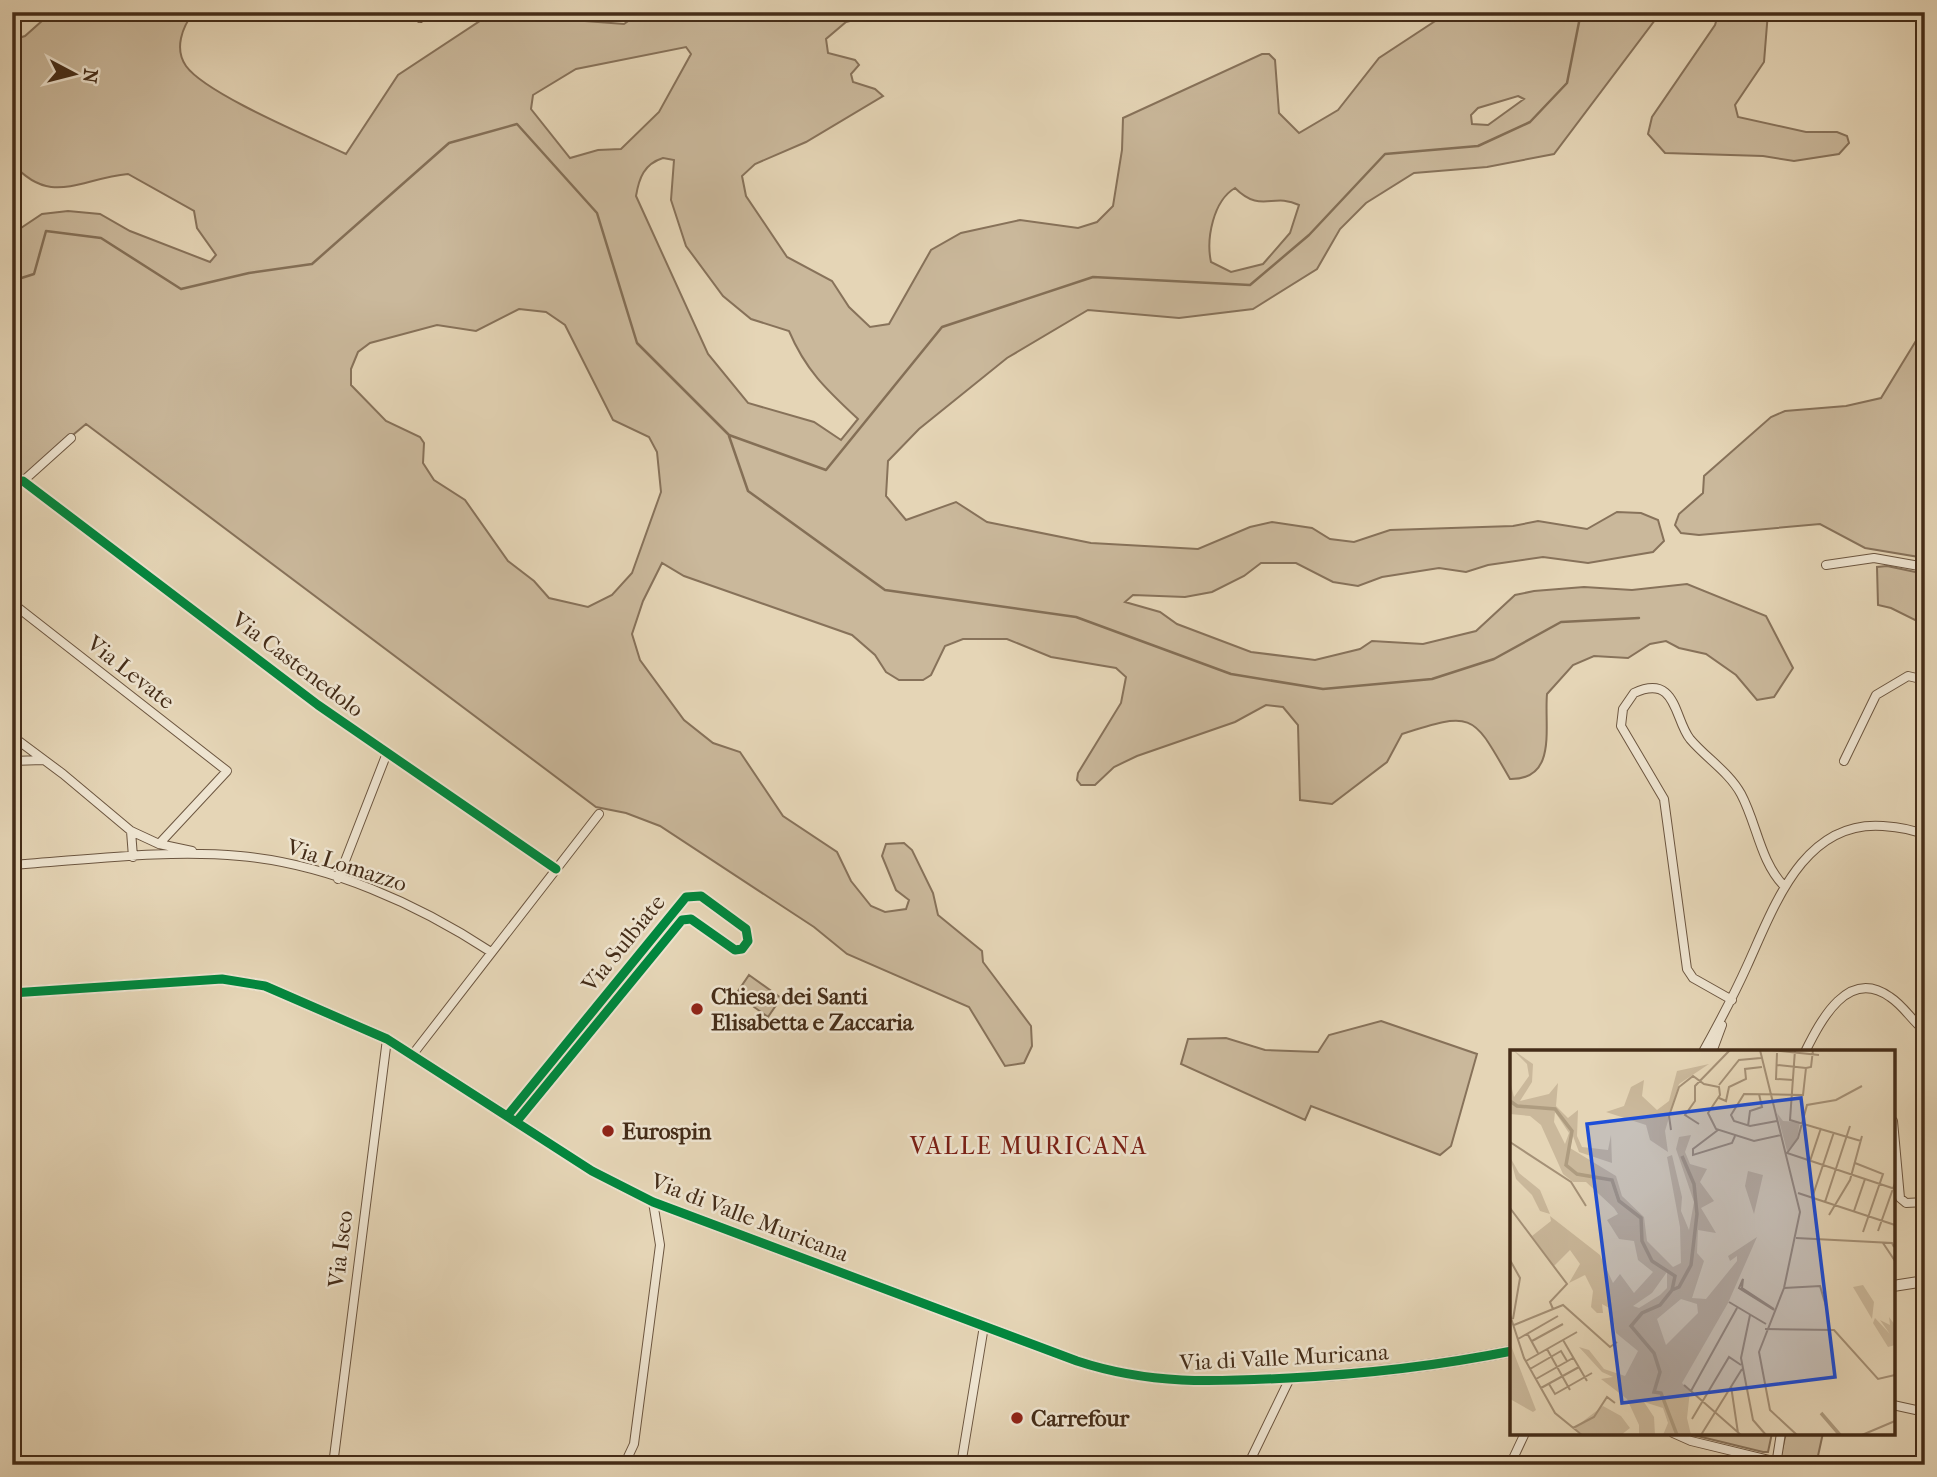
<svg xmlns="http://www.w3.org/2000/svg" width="1937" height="1477" font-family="'IM FELL French Canon',serif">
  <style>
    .green { fill: #cab89b; stroke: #87725a; stroke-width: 2; fill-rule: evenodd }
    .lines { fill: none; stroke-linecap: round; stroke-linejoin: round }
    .stream { stroke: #846f56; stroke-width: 2.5 }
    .minor-casing { stroke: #6c5640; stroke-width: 10 }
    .tertiary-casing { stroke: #6c5640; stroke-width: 12 }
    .minor { stroke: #eee4d0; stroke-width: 8 }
    .tertiary { stroke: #eee4d0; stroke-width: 10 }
    .cycleway-casing { stroke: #eee4d0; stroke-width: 13 }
    .cycleway { stroke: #00873e; stroke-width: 9 }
    .poi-dot { fill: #8f2418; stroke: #eee4d0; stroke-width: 2.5 }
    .labels { text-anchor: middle; stroke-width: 5; stroke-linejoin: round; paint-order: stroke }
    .street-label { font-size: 23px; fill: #442c18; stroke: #eee4d0 }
    .poi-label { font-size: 23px; font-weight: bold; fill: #442c18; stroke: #eee4d0; text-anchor: start }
    .neighbourhood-label { font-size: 24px; letter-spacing: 2px; fill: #7a1f14; stroke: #eee4d0 }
    .inset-river { fill: none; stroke: #ae9c80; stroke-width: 3.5 }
    .inset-road { fill: none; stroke: #a59177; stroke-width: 2 }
    .view { fill: #1d4ed8; fill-opacity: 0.15; stroke: #1d4ed8; stroke-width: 3.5 }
    .inset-edge { fill: none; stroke: #442c18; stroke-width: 3.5 }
  </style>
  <rect width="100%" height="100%" fill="#e5d5b6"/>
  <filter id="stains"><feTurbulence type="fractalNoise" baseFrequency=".00286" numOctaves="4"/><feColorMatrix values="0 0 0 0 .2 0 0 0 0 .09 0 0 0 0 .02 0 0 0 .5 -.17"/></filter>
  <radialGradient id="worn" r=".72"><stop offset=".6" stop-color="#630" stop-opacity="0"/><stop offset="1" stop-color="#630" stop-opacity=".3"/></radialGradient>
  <!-- green -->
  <path class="green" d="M52,12H194C182,27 174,49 186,66C206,94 310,137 346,154L398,75L483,19L504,12H567L585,21L624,24L641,12H886L846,22L826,39L828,53L855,60L859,65L851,74L853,82L875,89L883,96L806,142L755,164L742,176L746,196L787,257L832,281L849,307L870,327L889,324L931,250L961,233L1020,220L1078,228L1097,222L1113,206L1122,150L1123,118L1262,54H1269L1275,60L1279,113L1299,133L1338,110L1379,58L1449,12H1661L1554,154L1487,167L1414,173L1366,203L1340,229L1317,269L1253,309L1179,318L1088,310L1007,358L919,429L888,461L886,496L906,520L956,502L987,522L1091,543L1198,549L1250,527L1272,522L1312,528L1330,539L1354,542L1390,530L1513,526L1538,521L1587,529L1617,512L1641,513L1658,520L1664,541L1653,552L1588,563L1543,557L1488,565L1466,572L1439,568L1382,577L1358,586L1333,582L1296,563H1261L1244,576L1212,592L1185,597L1133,595L1125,602L1160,612L1177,624L1251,652L1315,660L1360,649L1372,641L1423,644L1476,631L1515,595L1534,591L1584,587L1632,590L1687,584L1766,616L1793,668L1774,697L1757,700L1736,675L1706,654L1679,648L1666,641L1650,644L1628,658L1594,656L1573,665L1547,694C1544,727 1558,780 1510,779C1473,715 1475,710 1402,734L1387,762L1332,804L1300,800L1298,725L1283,707L1266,705L1235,722L1137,756L1114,767L1095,785H1081L1077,780L1078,773L1121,703L1126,677L1116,668L1051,657L1007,639H963L945,646L931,675L923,680H899L886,672L875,655L852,635L684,576L662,563L643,601L632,634L640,660L684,720L713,743L740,752L783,816L837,852L851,881L871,906L885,912L906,909L909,900L896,890L882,856L886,844L904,843L912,850L933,893L938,915L982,951L983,962L1031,1026L1032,1046L1024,1063L1005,1066L969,1007L847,954L814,927L660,826L626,813L596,807L86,424L24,476L12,473V234L42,214L68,211L100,214L130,231L210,262L216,255L197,228L194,211L128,174C78,179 51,207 12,163V40L25,36ZM686,47L691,54L659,112L621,149L598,150L570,158L531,109L533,95L576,69ZM1518,96L1524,99L1488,125L1472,124L1471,115L1478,108ZM663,158L674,160L671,200L686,246L723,296L751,319L789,331C806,371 827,390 858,419L841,440L814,422L748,403L708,354L636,196C639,178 644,164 663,158ZM1235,188C1261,214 1273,192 1299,205L1290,233L1263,264L1231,272L1211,262C1206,239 1213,201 1235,188ZM519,309L546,312L565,325L613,420L649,437L657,452L661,492L632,573L612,595L588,607L549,598L534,581L508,561L465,500L434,480L423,463L424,443L420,437L386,421L351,385V369L358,352L370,343L437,325L476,331Z
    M1719,12H1768L1764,62L1735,105L1738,117L1806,132H1837L1847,136L1849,143L1839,154L1794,161L1763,156L1665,153L1648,134L1652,117L1715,25Z
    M1925,326V558L1865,548L1820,524L1699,535L1681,533L1675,525L1679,514L1703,493L1704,476L1771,417L1785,411L1846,406L1881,398Z
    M1887,566L1925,574V625L1891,608L1878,605L1877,567Z
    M749,975L781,998L768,1017L736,994Z
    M1381,1021L1477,1054L1451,1146L1440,1155L1311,1106L1305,1120L1181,1064L1188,1039L1226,1038L1265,1050L1318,1052L1329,1035Z
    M1685,1433H1772L1768,1452H1763Z
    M1786,1433H1823L1816,1465L1780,1458Z"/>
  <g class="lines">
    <!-- stream -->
    <path class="stream" d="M12,281L34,274L46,231L101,238L181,289L249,273L312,264L449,143L517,124L597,213L637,343L729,435L826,470L942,327L1093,277L1250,285L1309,235L1385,154L1478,146L1530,122L1567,83L1581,12
      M729,436L748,491L885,590L1076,617L1231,674L1323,689L1432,679L1494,659L1561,622L1639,618"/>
    <defs>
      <path id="minor" d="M416,12L420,18
        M23,481L318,705L556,869
        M12,491L71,438
        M1826,565L1874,558L1925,567
        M12,603L227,771L159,844
        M12,736L63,774L131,831L133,857
        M12,761L43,760
        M1844,761L1876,695L1908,676L1925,680
        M131,831L159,844L192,851
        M12,865C87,860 165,849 240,856C329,864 418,904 491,952
        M338,879L387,753
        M1732,1000L1693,978L1687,969L1664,799L1621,726L1623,709L1634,693C1677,673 1674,719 1690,739C1706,758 1729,772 1741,794C1757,824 1760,861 1784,886
        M1703,1052C1719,1023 1734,995 1747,966C1774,907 1803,820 1883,826C1897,827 1912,829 1925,835
        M1712,1052L1722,1025
        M1805,1052C1821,1020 1848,967 1890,997C1904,1006 1912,1021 1925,1031
        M413,1054L599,814
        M508,1115L686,897L701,896L746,929L748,941L742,949L735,950L691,919L682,920L517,1121
        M1893,1121L1900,1198L1906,1203L1925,1202
        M1893,1405L1925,1412
        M1673,1433L1691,1441L1790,1465
        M333,1465L387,1039
        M615,1465L627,1459L634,1444L660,1245L653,1202
        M961,1465L984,1326
        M1248,1465L1290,1378
        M1510,1465L1525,1433
        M1776,1465L1781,1433"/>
      <path id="tertiary" d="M12,993L222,979L265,986L387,1039L592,1171L653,1202L1077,1361C1150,1385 1213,1382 1289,1378C1365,1374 1437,1366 1512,1351
        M1893,1286L1925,1281"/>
    </defs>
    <!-- minor casing -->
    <use href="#minor" class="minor-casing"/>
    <!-- tertiary casing -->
    <use href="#tertiary" class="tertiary-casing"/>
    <!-- minor -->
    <use href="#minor" class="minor"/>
    <!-- tertiary -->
    <use href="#tertiary" class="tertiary"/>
    <defs>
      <path id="cycleway" d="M23,481L318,705L556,869
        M12,993L222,979L265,986L387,1039L592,1171L653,1202L1077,1361C1150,1385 1213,1382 1289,1378C1365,1374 1437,1366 1512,1351
        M508,1115L686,897L701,896L746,929L748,941L742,949L735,950L691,919L682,920L517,1121"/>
    </defs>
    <!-- cycleway casing -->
    <use href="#cycleway" class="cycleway-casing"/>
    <!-- cycleway -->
    <use href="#cycleway" class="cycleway"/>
  </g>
  <!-- markers -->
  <g class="poi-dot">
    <circle cx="697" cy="1009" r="7"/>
    <circle cx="608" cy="1131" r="7"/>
    <circle cx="1017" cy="1418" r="7"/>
  </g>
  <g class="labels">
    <!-- street labels -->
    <g class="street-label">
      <text transform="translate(298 664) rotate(37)" y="8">Via Castenedolo</text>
      <text transform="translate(131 672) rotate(38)" y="8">Via Levate</text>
      <text transform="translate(347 865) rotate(18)" y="8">Via Lomazzo</text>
      <text transform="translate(623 943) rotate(-51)" y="8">Via Sulbiate</text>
      <text transform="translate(750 1217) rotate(21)" y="8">Via di Valle Muricana</text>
      <text transform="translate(340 1249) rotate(-83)" y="8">Via Iseo</text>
      <text transform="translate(1284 1357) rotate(-3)" y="8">Via di Valle Muricana</text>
    </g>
    <!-- poi labels -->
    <g class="poi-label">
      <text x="711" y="1004">Chiesa dei Santi<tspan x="711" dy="26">Elisabetta e Zaccaria</tspan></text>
      <text x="622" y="1139">Eurospin</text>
      <text x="1031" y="1426">Carrefour</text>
    </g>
    <!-- neighbourhood labels -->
    <g class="neighbourhood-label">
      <text x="1029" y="1154">VALLE MURICANA</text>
    </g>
  </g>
  <!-- overview -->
  <g transform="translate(1510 1050)">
    <rect width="385" height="385" fill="#e5d5b6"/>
    <path d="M3,0L23,14L22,32L10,51L39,44L48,33L46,56L58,68L68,60L67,86L72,97L98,100L101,85L102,113L69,102L63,86L60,98L106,126L112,146L134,167L137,191L163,217L171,213L170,177L157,107L162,105L172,147L171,161L179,180L184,152L166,99L169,87L181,85L175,102L180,114L197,119L190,132L204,151L191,158L206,183L188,180L187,203L194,211L182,248L196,249L227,211V206L220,211L218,206L247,187L218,253L172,333L180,341L177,368L181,385H153L158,373L153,358L134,352L144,367L145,385H129V375L117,349L91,329L103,327L92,322L69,297L79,300L94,319L115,326L128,301L106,283L101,259L92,254L93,263H87L81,257L83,241L75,225L59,233L70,214L60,200L44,216L22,186L41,171L40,166L90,205L103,233L110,224L124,243L143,222L128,210L124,191L109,189L97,170L108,164L104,158L76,132H63L53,124L31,75L20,66L0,64V31L4,47L19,26L17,14ZM45,62L59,83L55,94L44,72ZM157,222V238L150,245L129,258L123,256L142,243ZM171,249L187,254L188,263L156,295L147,269ZM199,14L169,34L155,81L158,102L140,90L136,75L96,62L114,56L121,37L134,30L132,46L147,60L159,51L167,21ZM267,63L273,71L290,72L287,89L277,101ZM0,107L9,123L30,140L40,164L30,161L22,145L6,129ZM238,121L253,125L244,164L235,136ZM353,235L364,252L362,269L343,237ZM379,267L385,275V295L378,297L363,273L365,268L380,284L370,270L380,275ZM0,293L26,360L23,362L0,349ZM93,356L111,366L120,378L111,385H74L64,378Z" fill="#cab89b" fill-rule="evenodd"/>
    <path class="inset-river" d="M0,51L7,56L45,59L62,81L56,115L67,124L102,130L109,151L131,168L132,191L142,211L165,226L162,240L150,255L132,263L121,276L144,303L150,322L144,342L151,343L167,385M162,240L169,237L181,215L187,164L184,134L172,106M311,363L330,385"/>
    <path class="inset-road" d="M250,0L290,162L274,238L249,302L260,360L287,385M262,0L309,5M285,0L280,70L351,91M267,3L266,29L283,30M267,15L296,18M296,18L301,17L303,0M209,35L229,10L251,8M352,36L326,50L297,55L288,88L277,103L385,139M209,48L216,51L219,37L236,29L235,19L252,17M267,71L240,76L224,71L221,65L234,44L293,45L296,18M189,74L175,65L185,51V36L220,0M238,76L240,61L252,57L249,44M161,80L159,66L169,37L183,26L194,34L209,37L210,45L198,63L206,79L244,91L271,85M208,80L183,99V105L222,93L225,86M0,92L61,132L76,156M300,111L311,78M345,113L373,124L353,182M288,143L385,175M302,148L324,82M315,152L340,76M0,158L57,234L40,252L43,259M344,161L355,129M319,165L340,130L352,86M368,181L385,133M286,188L382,193L384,197M373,193L385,211M0,210L10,228L3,269M274,238L310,236L316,256M219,252L256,274M264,260L229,238L233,229L232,238L264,259M0,265L14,308L45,363L72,385M240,265L231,308L243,370L256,385M4,275L53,255L100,297L107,292M255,279L324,280L368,329L385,325M17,283L28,303M8,289L48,266M53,290L77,331M22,291L53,274M37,299L60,340M16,311L67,282M20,319L51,301L57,311M26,329L63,308M39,334L45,344L82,323M174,335L231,385M221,336L228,383M31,338L69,317M181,341L227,258M182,369L219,307L231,315M63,378L84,367L97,347L105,353M191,385L232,319M352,385L385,371"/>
    <path class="view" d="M291,48L325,327L112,353L77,74Z"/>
    <rect width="385" height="385" class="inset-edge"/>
  </g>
  <!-- margin -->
  <rect width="1937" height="1477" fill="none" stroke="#e5d5b6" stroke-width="42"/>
  <rect x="14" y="14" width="1909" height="1449" fill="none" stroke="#442c18" stroke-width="3.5"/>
  <rect x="21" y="21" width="1895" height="1435" fill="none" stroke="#442c18" stroke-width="2"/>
  <!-- north arrow -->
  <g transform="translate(74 74) rotate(97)" stroke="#eee4d0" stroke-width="5" paint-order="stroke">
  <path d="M0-5L12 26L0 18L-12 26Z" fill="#442c18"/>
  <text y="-10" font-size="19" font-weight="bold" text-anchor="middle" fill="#442c18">N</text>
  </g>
  <rect width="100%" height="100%" filter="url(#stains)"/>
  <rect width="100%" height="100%" fill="url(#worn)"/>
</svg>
